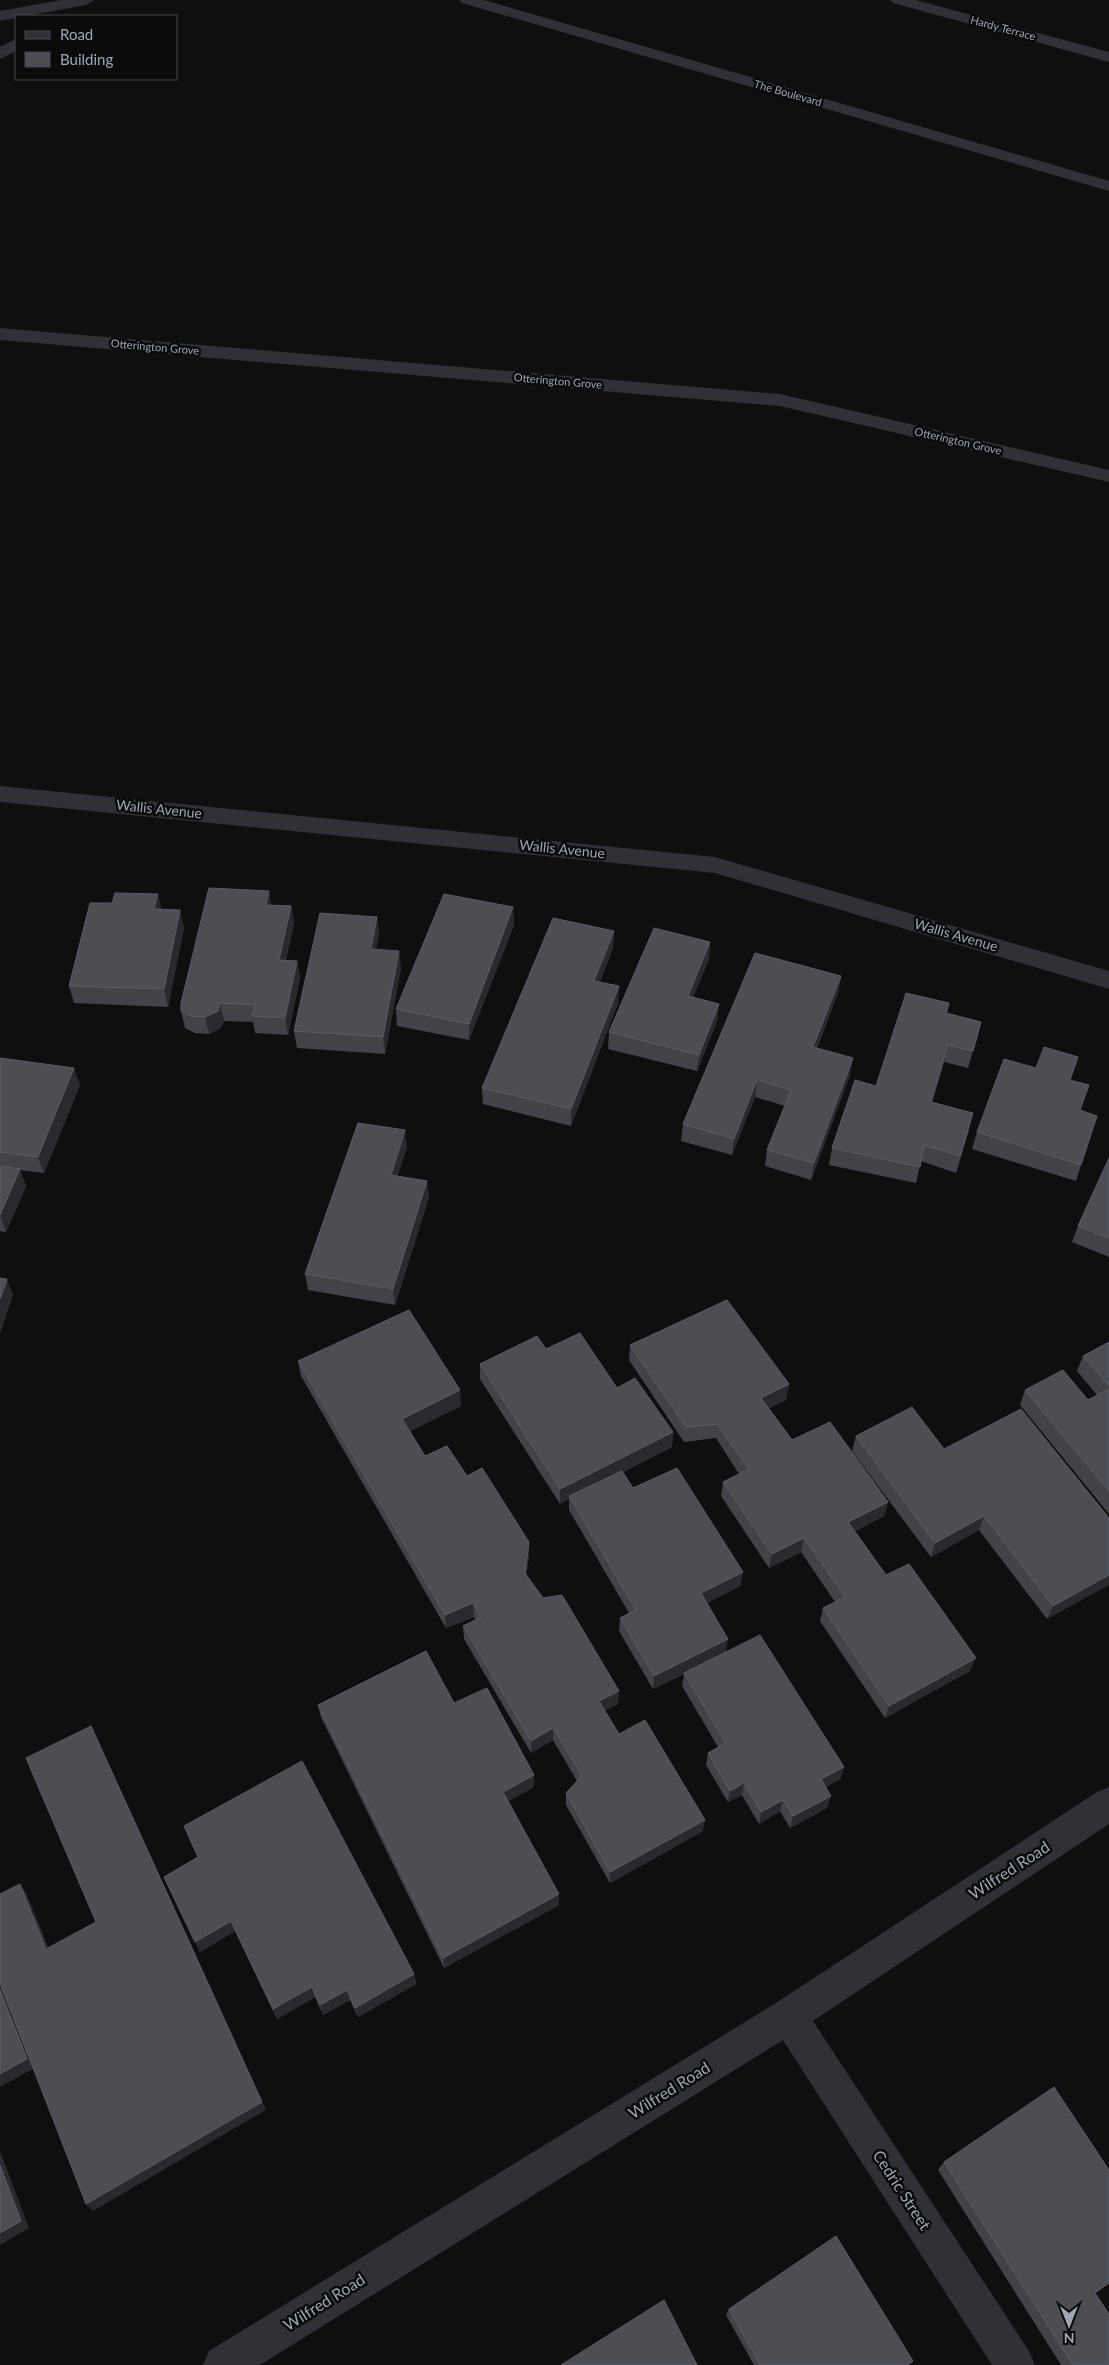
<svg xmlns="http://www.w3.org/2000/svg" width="1109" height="2365" font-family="Lato,sans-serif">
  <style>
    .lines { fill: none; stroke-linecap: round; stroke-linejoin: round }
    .minor { fill: #303136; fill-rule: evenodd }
    .wall { fill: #424349 }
    .shaded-wall { fill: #292a2e }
    .building { fill: #4c4e54; stroke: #595c63 }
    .labels { text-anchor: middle; stroke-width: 5; stroke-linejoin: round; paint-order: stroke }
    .far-street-label { font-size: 11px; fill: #9fa6b3; stroke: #0a0b0c }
    .street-label { font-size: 14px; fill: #9fa6b3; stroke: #0a0b0c }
    .near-street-label { font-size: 16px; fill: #9fa6b3; stroke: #0a0b0c }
  </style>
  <rect width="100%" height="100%" fill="#0f0f11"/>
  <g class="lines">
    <!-- minor -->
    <path class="minor" d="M61,0H94L86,5L0,21V11Z
      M459,0H484L1109,181V191L462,3Z
      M890,0H915L1109,52V62L893,3Z
      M16,39V51L0,59V47Z
      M0,328L780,394L1109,470V482L780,406L0,340Z
      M0,786L715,857L1109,971V989L715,873L0,802Z
      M1109,1787V1824L813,2021L1029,2351L1035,2365H992L783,2040L260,2365H203L209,2351L776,2003L1097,1792Z"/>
  </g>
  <!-- wall -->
  <path class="wall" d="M272,905L291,906L294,923L286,960L297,961L300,978L288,1035L255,1033L253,1022L224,1021L221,1028L209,1034L195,1033L185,1028L181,1011Z
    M513,907L514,925L469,1040L397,1026L396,1009Z
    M161,909L184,928L168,1007L74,1003L69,986Z
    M377,917L379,934L376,949L401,968L385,1054L297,1048L294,1031Z
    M614,931L613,948L600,982L619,986L618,1003L571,1126L483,1104L482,1088Z
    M710,942L709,959L693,997L719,1004L717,1021L697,1071L608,1049L609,1032Z
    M841,976L838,993L817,1048L850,1075L811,1180L765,1166L767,1150L785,1106L755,1097L732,1155L681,1141L683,1124Z
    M949,1003L947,1013L981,1022L968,1068L944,1062L932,1103L969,1130L956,1173L921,1161L916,1183L829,1165L832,1148Z
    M0,1058L80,1085L44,1173L20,1170L26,1186L6,1232L0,1231Z
    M1071,1080L1080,1110L1081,1165L1076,1181L972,1149L977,1132Z
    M407,1147L397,1176L427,1181L429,1197L395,1305L308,1290L305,1274Z
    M1109,1158V1257L1072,1242L1078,1226Z
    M1109,1342V1514L1020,1405L1025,1390L1088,1400L1097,1395L1077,1371L1083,1356Z
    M630,1345L789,1384L786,1400L769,1408L792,1440L888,1502L884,1516L855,1531L886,1575L970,1671L885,1718L820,1621L823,1608L835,1602L801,1552L769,1568L721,1496L723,1482L739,1474L716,1438L684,1442L629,1360Z
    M546,1349L617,1388L673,1432L672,1447L623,1472L633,1488L743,1572L740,1586L707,1603L726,1652L844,1767L840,1779L826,1787L827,1808L790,1828L780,1811L759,1824L742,1795L728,1802L706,1765L708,1753L718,1747L682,1686L684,1674L653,1689L619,1631L620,1618L629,1613L569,1510V1499L560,1504L480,1379V1364Z
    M298,1361L461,1406L410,1431L425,1456L467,1476L529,1556L526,1576L618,1704L604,1711L619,1734L703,1831L610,1883L566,1805V1793L577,1781L553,1740L531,1753L464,1639L463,1626L476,1620L474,1617L446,1628L301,1376Z
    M856,1436L944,1449L1109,1518L1047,1619L979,1530L931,1557L852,1451Z
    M454,1703L534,1775V1787L508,1801L559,1905L444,1968L321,1717L318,1705Z
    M164,1877L414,1974L416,1984L358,2017L350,2000L323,2015L315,1997L277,2019L235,1931L200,1952Z
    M944,2162L1095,2293L1109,2365H1061L938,2170Z
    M729,2309L909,2365H754L726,2315Z"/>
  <!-- shaded-wall -->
  <path class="shaded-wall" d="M269,891L272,909L266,905Z
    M158,894L162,911L154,909Z
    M291,906L294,923L282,977L279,960Z
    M513,907L514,925L469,1040V1024Z
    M180,910L184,928L168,1007L164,989Z
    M377,917L379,934L373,966L371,949Z
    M614,931L613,948L594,998V981Z
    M710,942L709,959L687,1013L688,996Z
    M399,951L401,968L385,1054L383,1037Z
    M297,961L300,978L288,1035L285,1018Z
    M841,976L838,993L810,1064L813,1047Z
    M619,986L618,1003L571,1126V1109Z
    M220,1003L224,1021L221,1028L209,1034L205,1017Z
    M719,1004L717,1021L697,1071L699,1055Z
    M981,1022L977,1039L968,1068L973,1051Z
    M948,1045L944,1062L927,1119L931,1102Z
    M853,1058L850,1075L811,1180L814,1163Z
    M74,1068L80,1085L44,1173L38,1157Z
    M757,1080L755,1097L732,1155L734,1139Z
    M405,1130L407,1147L393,1191L391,1175Z
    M20,1169L26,1186L6,1232L0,1215Z
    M427,1181L429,1197L395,1305L393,1289Z
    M7,1279L13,1295L0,1334V1299Z
    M789,1384L786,1400L759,1413L761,1398Z
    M460,1390L461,1406L404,1434L402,1419Z
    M673,1432L672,1447L570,1498L569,1496V1499L560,1504V1489Z
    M888,1502L884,1516L845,1536L848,1522Z
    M984,1516L979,1530L931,1557L935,1543Z
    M804,1538L801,1552L769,1568L772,1554Z
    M529,1542V1556L525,1587V1573Z
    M743,1572L740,1586L699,1607L701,1593Z
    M1109,1575V1585L1047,1619L1053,1606Z
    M473,1603L474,1617L446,1628L445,1615Z
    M728,1639L726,1652L653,1689L654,1676Z
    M976,1658L970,1671L885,1718L889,1706Z
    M619,1691L618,1704L598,1714L599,1701Z
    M553,1728V1740L531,1753V1741Z
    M97,1738L266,2110L93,2211L86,2204L262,2102Z
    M844,1767L840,1779L818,1791L821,1779Z
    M534,1775V1787L504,1804L503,1792Z
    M744,1783L742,1795L728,1802L730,1791Z
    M831,1796L827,1808L790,1828L793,1816Z
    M783,1800L780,1811L759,1824L761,1812Z
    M705,1820L703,1831L610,1883V1872Z
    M20,1884L27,1895L53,1959L46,1949Z
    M559,1894V1905L444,1968L443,1958Z
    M231,1921L235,1931L200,1952L195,1942Z
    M414,1974L416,1984L358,2017L355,2008Z
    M0,1980L34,2068L0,2087Z
    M312,1987L315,1997L277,2019L273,2009Z
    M347,1990L350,2000L323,2015L320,2005Z
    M0,2151L29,2228L0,2245Z"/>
  <!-- building -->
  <path class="building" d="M209,888L269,891L266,905L291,906L279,960L297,961L285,1018L252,1016L255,1005L220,1003L218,1011L205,1017L191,1016L181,1011V1003Z
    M115,893L158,894L154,909L180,910L164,989L69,986L90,903H112Z
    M444,894L513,907L469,1024L396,1009Z
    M320,913L377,917L371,949L399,951L383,1037L294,1031Z
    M553,918L614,931L594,981L619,986L571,1109L482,1088Z
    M654,928L710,942L688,996L719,1004L699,1055L609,1032Z
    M755,953L841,976L813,1047L853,1058L814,1163L767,1150L791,1090L757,1080L734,1139L683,1124Z
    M906,993L949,1003L946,1013L981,1022L973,1051L948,1045L931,1102L973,1113L960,1156L924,1145L920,1167L832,1148L855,1080L876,1086Z
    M1044,1047L1078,1057L1070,1080L1089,1085L1080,1110L1097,1116L1081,1165L977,1132L1004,1059L1036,1068Z
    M0,1058L74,1068L38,1157L0,1152Z
    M358,1123L405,1130L391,1175L427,1181L393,1289L305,1274Z
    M1109,1158V1238L1078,1226Z
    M0,1166L20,1169L0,1215Z
    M0,1278L7,1279L0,1299Z
    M727,1300L789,1384L761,1398L792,1440L830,1422L888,1502L848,1522L886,1575L909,1564L976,1658L889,1706L823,1608L845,1597L804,1538L772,1554L723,1482L749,1469L717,1424L686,1427L630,1345Z
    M409,1310L460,1390L402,1419L425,1456L447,1446L467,1476L482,1468L529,1542L525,1573L543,1598L562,1595L619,1691L599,1701L619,1734L645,1720L705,1820L610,1872L566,1793L582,1776L553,1728L531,1741L463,1626L481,1617L473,1603L445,1615L298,1361Z
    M580,1333L617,1388L635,1378L673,1432L560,1489L480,1364L537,1336L546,1349Z
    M1109,1342V1386L1083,1356Z
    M1063,1370L1088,1400L1109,1389V1491L1025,1390Z
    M912,1407L944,1449L1021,1409L1109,1518V1575L1053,1606L984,1516L935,1543L856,1436Z
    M677,1468L743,1572L701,1593L728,1639L654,1676L620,1618L636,1610L569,1496L622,1471L633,1488Z
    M760,1635L844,1767L821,1779L831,1796L793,1816L783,1800L761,1812L744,1783L730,1791L708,1753L726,1743L684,1673Z
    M426,1651L454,1703L487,1688L534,1775L503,1792L559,1894L443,1958L318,1705Z
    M91,1726L262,2102L86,2204L0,1983V1894L20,1884L46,1949L96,1922L26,1758Z
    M302,1761L414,1974L355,2008L347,1990L320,2005L312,1987L273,2009L231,1921L195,1942L164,1877L198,1857L184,1826Z
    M0,1990L27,2059L0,2074Z
    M1054,2087L1109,2170V2283L1095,2293L1109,2314V2365H1073L944,2162Z
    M0,2165L21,2221L0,2233Z
    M836,2236L913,2361L908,2365H760L729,2309Z
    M664,2300L697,2365H561Z"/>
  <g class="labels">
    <!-- far-street labels -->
    <g class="far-street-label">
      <text transform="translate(1003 28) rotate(15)" y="4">Hardy Terrace</text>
      <text transform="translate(788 93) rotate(16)" y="4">The Boulevard</text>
      <text transform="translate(155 347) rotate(5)" y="4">Otterington Grove</text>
      <text transform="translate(558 381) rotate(5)" y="4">Otterington Grove</text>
      <text transform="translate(958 441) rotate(13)" y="4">Otterington Grove</text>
    </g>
    <!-- street labels -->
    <g class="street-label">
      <text transform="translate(159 809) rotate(6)" y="5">Wallis Avenue</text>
      <text transform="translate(562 849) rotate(6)" y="5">Wallis Avenue</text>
      <text transform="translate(956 935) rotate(16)" y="5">Wallis Avenue</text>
    </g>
    <!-- near-street labels -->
    <g class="near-street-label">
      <text transform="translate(1009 1870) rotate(-33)" y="6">Wilfred Road</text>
      <text transform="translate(669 2090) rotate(-32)" y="6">Wilfred Road</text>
      <text transform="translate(902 2190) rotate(57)" y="6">Cedric Street</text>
      <text transform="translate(324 2302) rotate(-32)" y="6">Wilfred Road</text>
    </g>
  </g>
  <!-- legend -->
  <rect x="15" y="15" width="162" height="65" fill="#0a0b0c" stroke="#46494f"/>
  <rect x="25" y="31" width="25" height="8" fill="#303136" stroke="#46494f"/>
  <text x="60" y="40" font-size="15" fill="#9fa6b3">Road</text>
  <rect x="25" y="52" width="25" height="15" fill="#4c4e54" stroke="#46494f"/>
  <text x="60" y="65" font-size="15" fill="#9fa6b3">Building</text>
  <!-- north arrow -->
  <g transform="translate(1069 2325) rotate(180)" stroke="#0a0b0c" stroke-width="4" paint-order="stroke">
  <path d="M0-4L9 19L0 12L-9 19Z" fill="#9fa6b3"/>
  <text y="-8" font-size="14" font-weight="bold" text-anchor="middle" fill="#9fa6b3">N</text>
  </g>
</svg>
